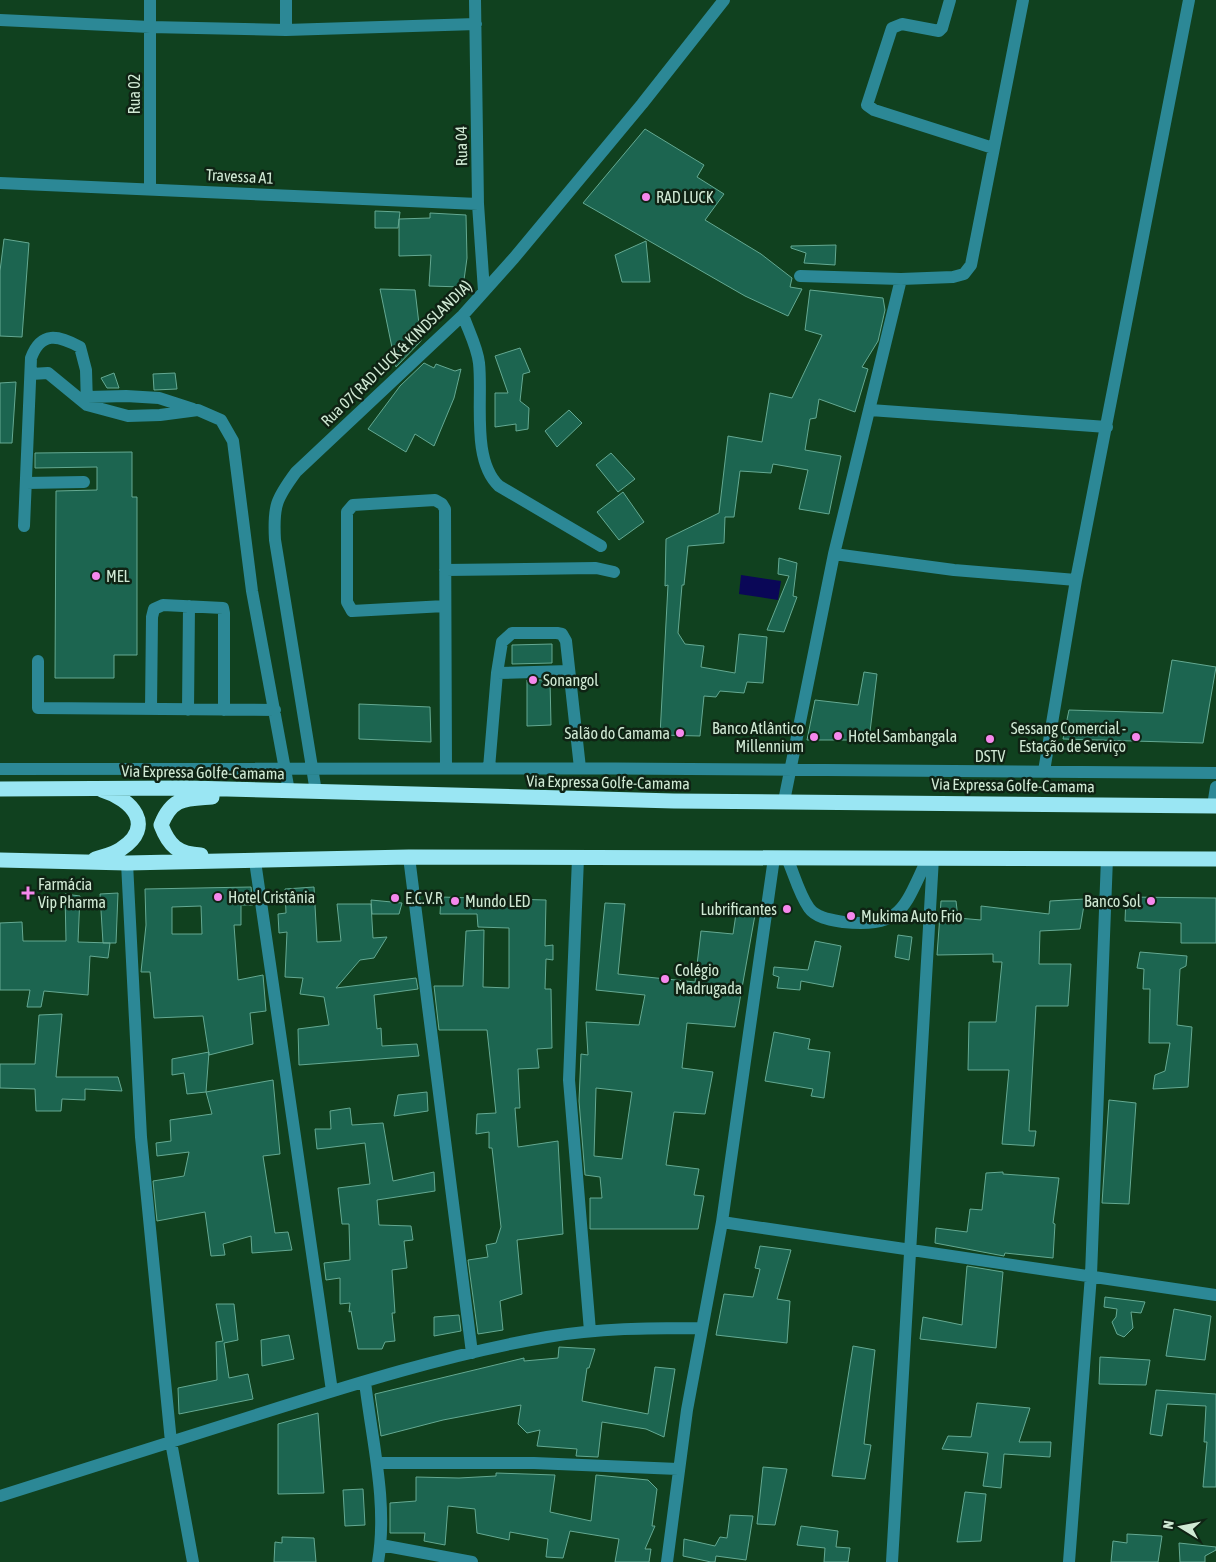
<svg xmlns="http://www.w3.org/2000/svg" width="1216" height="1562" font-family="'Asap Condensed',sans-serif">
  <style>
    .water { fill: #0a0757 }
    .building { fill: #1c6550; stroke: #64a992; fill-rule: evenodd }
    .lines { fill: none; stroke-linecap: round; stroke-linejoin: round }
    .minor { stroke: #2c8896; stroke-width: 12 }
    .highway { stroke: #9ae6f3; stroke-width: 15 }
    .poi-dot { fill: #f688ed; stroke: #0f2314; stroke-width: 2 }
    .labels { text-anchor: middle; stroke-width: 5; stroke-linejoin: round; paint-order: stroke }
    .street-label { font-size: 16px; fill: #d0e9d4; stroke: #0f2314 }
    .poi-label { font-size: 16px; fill: #d0e9d4; stroke: #0f2314; text-anchor: start }
  </style>
  <rect width="100%" height="100%" fill="#10411f"/>
  <!-- water -->
  <path class="water" d="M741,575L781,581L778,600L739,594Z"/>
  <!-- building -->
  <path class="building" d="M645,129L704,165L697,177L724,194L705,220L761,254L792,278L790,287L802,289L788,316L745,296L583,203Z
    M375,211L400,212L398,228H375Z
    M430,213L466,215L467,258L463,287L429,286L431,255L399,256V219L430,218Z
    M4,239L29,243L22,337L0,336V271Z
    M646,241L650,282H622L615,255Z
    M836,245L835,265L804,263L806,253L791,248V246Z
    M380,289L415,290L421,341L396,367Z
    M810,290L883,298L885,310L878,341L862,367L868,369L855,412L819,399L816,418L810,419L805,450L841,456L829,514L799,509L808,470L773,464L771,473L740,471L734,517H725L724,543L688,546L684,585H682L678,633L685,644L704,646L701,667L735,673L739,634L767,637L763,683L747,682L744,693L720,691L716,697L704,696L700,736L660,735L668,585L665,586L666,539L719,513L728,436L762,442L770,393L792,398L822,335L805,330Z
    M520,348L530,372L523,374L520,401L529,408L528,429L516,431V424L495,427V393H508L495,356Z
    M424,363L434,368L436,364L455,371L461,369L454,398L434,446L415,434L406,452L368,429L400,386Z
    M114,373L119,388H107L101,378Z
    M175,373L177,389L154,390L153,374Z
    M16,382L12,443H0V383Z
    M569,410L582,423L557,447L545,431Z
    M132,452V497H137V655H114V678H55L56,491L97,490V467L35,468V453Z
    M611,453L635,479L618,492L596,465Z
    M623,492L644,522L619,540L597,512Z
    M779,558L797,563L793,596L797,597L784,632L767,630L789,576L778,574Z
    M552,644V663L512,664V645Z
    M1172,660L1216,667L1203,743L1063,739L1069,710L1163,713Z
    M864,672L877,674L869,740H807L815,700L858,705Z
    M527,680H550L551,725L527,726Z
    M359,704L430,707L431,742L359,739Z
    M251,887L253,905H241V925H234L238,980L263,975L266,1011L250,1013L253,1044L209,1055L203,1016L154,1018L150,972H141L146,925L145,889ZM201,906L202,934H172V907Z
    M314,887L317,942L341,941L337,904H371L373,938L387,937L374,958L360,960L336,988L416,978L418,989L374,995L377,1029L381,1028L382,1046L417,1044L419,1056L299,1065L298,1029L329,1025L324,997L300,994L303,978L285,977L287,932L279,933L278,914L286,913L285,889Z
    M118,893L116,943H103L100,894Z
    M65,894L80,896L78,942L110,943L108,958L90,956L88,995L44,991L41,1007H27L30,990H0V923L22,922L23,941H66Z
    M441,897L546,900L545,946L553,945V960L546,959L545,989H551L552,1048L537,1049L539,1068L518,1069L520,1108H515L518,1147L558,1141L563,1234L517,1240L522,1294L500,1301L503,1330L478,1334L468,1260L488,1257L486,1245L496,1243L501,1227L492,1148H489V1132L476,1134L477,1114L496,1113L487,1030H439L434,986H463L466,931L484,930L483,987L509,988V928L478,927L477,914H440Z
    M1126,897L1216,898V943H1181V923L1125,921Z
    M1085,899L1080,929L1040,931L1039,964H1071L1068,1006H1036L1029,1131H1036L1034,1146L1002,1144L1009,1070H968L969,1022H996L1002,962H993V954L937,955L941,901H956L958,918L981,920V906L1049,914L1050,901Z
    M371,900L402,903L399,914H372Z
    M605,903L625,904L618,974L695,982L701,931L733,934L736,914L755,915L735,1027L687,1023L682,1068L713,1072L705,1114L674,1112L666,1165L699,1169L694,1195L704,1196L698,1229H590V1198H602L600,1177L585,1175L579,1101L581,1054L588,1055L586,1022L639,1025L645,995L596,990ZM596,1088L632,1092L622,1159L594,1156Z
    M898,935L912,937L909,960L895,957Z
    M815,941L841,946L833,987L801,981L800,990L777,988L779,977L773,975L774,967L808,970Z
    M1140,952L1187,956L1186,966L1180,969L1177,1025L1192,1027L1188,1087L1153,1089L1155,1075L1165,1071L1170,1043H1149L1150,989H1143L1144,969L1137,968Z
    M62,1014L56,1077H118L122,1091L85,1089V1100L62,1099L61,1111H36L35,1089L0,1088V1064H35L39,1015Z
    M774,1032L810,1039L808,1049L830,1052L824,1098L811,1096L813,1089L765,1081Z
    M209,1052L206,1092L187,1094L184,1073L172,1075V1059Z
    M273,1080L280,1154L263,1156L275,1233L288,1232L292,1250L252,1253L251,1236L223,1244L225,1255L211,1256L205,1212L157,1221L153,1181L184,1176L189,1152L157,1156L156,1143L171,1141L170,1120L212,1114L206,1092Z
    M427,1092L428,1111L394,1116L398,1095Z
    M1109,1100L1136,1103L1129,1204L1102,1203Z
    M350,1108L352,1125L383,1123L393,1181L434,1172L435,1191L377,1200L379,1225L411,1226L413,1240L404,1241L407,1268L392,1270L395,1313H392L395,1341L385,1342L382,1349H358L351,1311L349,1312L350,1303L340,1304V1278L326,1280L324,1263L350,1260L349,1224H342L338,1188L370,1184L365,1143L317,1149L315,1129H331L330,1111Z
    M1003,1172V1174L1059,1178L1053,1223L1055,1224L1053,1258L1005,1253L1004,1256L935,1243L936,1228L967,1232L970,1209L982,1210L986,1173Z
    M760,1246L791,1250L777,1299L790,1301L787,1343L716,1335L724,1294L753,1297L760,1269L755,1268Z
    M967,1266L1003,1272L996,1348L920,1339L923,1317L962,1325Z
    M1105,1297L1145,1302L1141,1313L1131,1312L1133,1328L1124,1337L1117,1334L1112,1322L1116,1317L1117,1309L1104,1307Z
    M216,1304H234L238,1340L224,1343L229,1378L248,1374L253,1399L179,1414L178,1388L217,1380L216,1342L223,1341Z
    M1174,1309L1211,1316L1205,1360L1166,1356Z
    M459,1315L461,1331L434,1336V1317Z
    M289,1335L294,1359L262,1366L261,1340Z
    M853,1346L875,1350L864,1444L871,1445L865,1479L832,1476Z
    M559,1347L595,1349L589,1368H587L582,1401L648,1414L655,1367L675,1369L664,1437L646,1429L602,1422L598,1457L576,1456L577,1449L537,1446L540,1430L527,1433L518,1424L521,1405L443,1420L381,1436L375,1394L524,1358V1361L558,1358Z
    M1100,1357L1150,1360L1146,1385L1099,1384Z
    M1156,1390L1216,1394V1487H1203L1207,1442H1204L1206,1406L1167,1404L1162,1436L1150,1434Z
    M977,1403L1030,1408L1019,1442H1051L1050,1457L1004,1454L1001,1488L983,1486L988,1453L942,1449L948,1436L971,1437Z
    M318,1413L324,1493L278,1494V1424Z
    M763,1467L787,1469L775,1525L757,1524Z
    M496,1473L555,1475L550,1512L591,1521L596,1475L648,1480L657,1489L652,1526H655L645,1549H651L649,1562H615L619,1539L570,1531L563,1558L546,1557L548,1539L510,1532L509,1540L477,1533L475,1509L448,1506L445,1545L424,1541L425,1533H390V1503L416,1501V1477L459,1478L496,1476Z
    M363,1489L365,1525L345,1526L343,1490Z
    M965,1492L986,1494L981,1541L957,1542Z
    M730,1515L753,1516L746,1560L716,1556L715,1562H711L683,1556L684,1539L715,1546L720,1537L727,1538Z
    M801,1526L838,1531L836,1547L850,1548L848,1562H824L825,1548L797,1545Z
    M1127,1534L1162,1536L1158,1562H1111L1113,1541L1127,1543Z
    M282,1537L314,1538L316,1562H274L275,1542L282,1543Z
    M1179,1543L1216,1547V1550L1205,1556V1562H1180Z"/>
  <g class="lines">
    <!-- minor -->
    <path class="minor" d="M475,0L478,204L484,291
      M950,0L942,28L939,31L902,24L892,28L867,105L874,110L993,148
      M0,20L150,27L286,30L476,24
      M286,30V0
      M0,183L478,204
      M150,188V0
      M800,276L901,279L953,277L964,274L971,265L1023,0
      M463,315C468,330 477,346 479,363C483,399 471,460 499,486L601,546
      M31,374L48,373L87,405L128,416L160,415L198,410L221,420L233,441L252,591L289,791
      M88,397L126,396L159,398L193,409
      M870,410L1107,427
      M26,483L84,482
      M24,526L31,358C41,331 58,335 80,347L86,370L87,405
      M834,554L954,570L1076,580
      M445,570L596,568L614,572
      M445,606L352,611L347,602V512L353,505L435,500L442,504L445,509L446,767
      M38,661V708L275,710
      M497,673L569,671
      M151,709L152,617L154,609L163,605L223,608L224,613V710
      M188,710L189,606
      M489,768L497,673L502,642L512,633H557L562,634L566,641L580,768
      M0,769C405,767 811,768 1216,773
      M1044,771L1076,580L1189,0
      M316,792L275,540C273,506 276,499 296,472L463,315L514,258L642,104L724,0
      M784,801L834,554L901,279
      M1213,806L1216,787
      M409,857L472,1353
      M578,858L569,1080L590,1331
      M787,858C794,874 799,894 809,908C816,918 832,920 843,922C904,928 904,906 928,858
      M255,861L332,1391
      M127,863L141,1137L171,1442L193,1562
      M722,1222L1216,1295
      M365,1382C372,1441 388,1503 378,1562
      M377,1463H534L678,1469
      M0,1496C86,1469 173,1441 259,1414C354,1384 449,1354 547,1337C598,1328 650,1328 702,1328
      M381,1545L472,1562
      M667,1562L687,1410L722,1222L774,858
      M892,1562L933,858
      M1069,1562L1091,1275L1107,858"/>
    <!-- highway -->
    <path class="highway" d="M0,789L188,788L674,801L1216,806
      M201,855C178,854 169,846 161,825C172,797 185,799 212,797
      M95,859C104,856 114,854 121,849C156,826 132,799 102,790
      M0,860L127,863L409,857L1216,859"/>
  </g>
  <!-- markers -->
  <g class="poi-dot">
    <circle cx="646" cy="197" r="5"/>
    <circle cx="96" cy="576" r="5"/>
    <circle cx="533" cy="680" r="5"/>
    <circle cx="680" cy="733" r="5"/>
    <circle cx="838" cy="736" r="5"/>
    <circle cx="814" cy="737" r="5"/>
    <circle cx="1136" cy="737" r="5"/>
    <circle cx="990" cy="739" r="5"/>
    <path d="M25.5 885.5h5v5h5v5h-5v5h-5v-5h-5v-5h5z"/>
    <circle cx="218" cy="897" r="5"/>
    <circle cx="395" cy="898" r="5"/>
    <circle cx="455" cy="901" r="5"/>
    <circle cx="1151" cy="901" r="5"/>
    <circle cx="787" cy="909" r="5"/>
    <circle cx="851" cy="916" r="5"/>
    <circle cx="665" cy="979" r="5"/>
  </g>
  <g class="labels">
    <!-- street labels -->
    <g class="street-label">
      <text transform="translate(134 94) rotate(-90)" y="6">Rua 02</text>
      <text transform="translate(461 146) rotate(-91)" y="6">Rua 04</text>
      <text transform="translate(240 176) rotate(3)" y="6">Travessa A1</text>
      <text transform="translate(396 353) rotate(-44)" y="6">Rua 07( RAD LUCK &amp; KINDSLANDIA)</text>
      <text transform="translate(203 772) rotate(1)" y="6">Via Expressa Golfe-Camama</text>
      <text transform="translate(608 782) rotate(1)" y="6">Via Expressa Golfe-Camama</text>
      <text transform="translate(1013 785) rotate(1)" y="6">Via Expressa Golfe-Camama</text>
    </g>
    <!-- poi labels -->
    <g class="poi-label">
      <text x="656" y="203">RAD LUCK</text>
      <text x="106" y="582">MEL</text>
      <text x="543" y="686">Sonangol</text>
      <text x="804" y="734" text-anchor="end">Banco Atlântico<tspan x="804" dy="18">Millennium</tspan></text>
      <text x="1126" y="734" text-anchor="end">Sessang Comercial -<tspan x="1126" dy="18">Estação de Serviço</tspan></text>
      <text x="670" y="739" text-anchor="end">Salão do Camama</text>
      <text x="848" y="742">Hotel Sambangala</text>
      <text x="990" y="762" text-anchor="middle">DSTV</text>
      <text x="38" y="890">Farmácia<tspan x="38" dy="18">Vip Pharma</tspan></text>
      <text x="228" y="903">Hotel Cristânia</text>
      <text x="405" y="904">E.C.V.R</text>
      <text x="465" y="907">Mundo LED</text>
      <text x="1141" y="907" text-anchor="end">Banco Sol</text>
      <text x="777" y="915" text-anchor="end">Lubrificantes</text>
      <text x="861" y="922">Mukima Auto Frio</text>
      <text x="675" y="976">Colégio<tspan x="675" dy="18">Madrugada</tspan></text>
    </g>
  </g>
  <!-- north arrow -->
  <g transform="translate(1181 1527) rotate(280)" stroke="#0f2314" stroke-width="4" paint-order="stroke">
  <path d="M0-4L9 19L0 12L-9 19Z" fill="#d0e9d4"/>
  <text y="-8" font-size="14" font-weight="bold" text-anchor="middle" fill="#d0e9d4">N</text>
  </g>
</svg>
